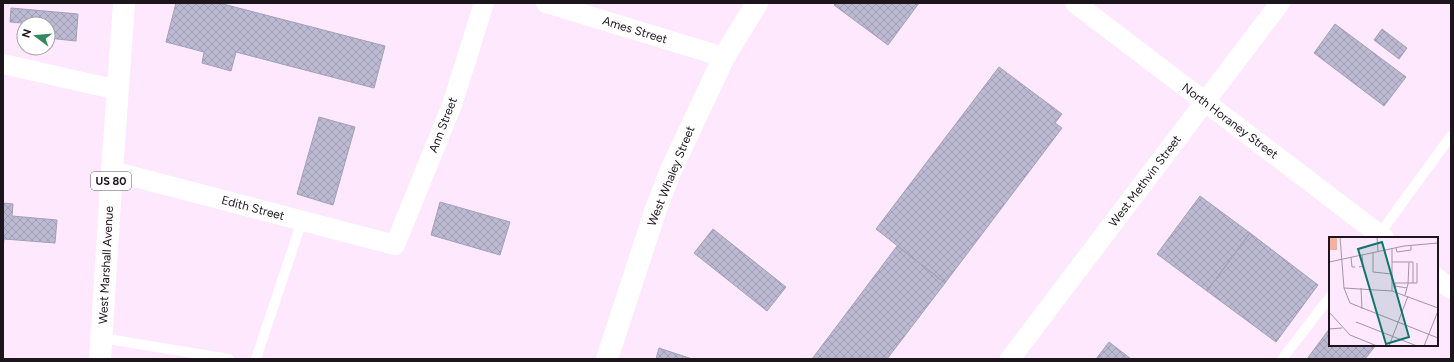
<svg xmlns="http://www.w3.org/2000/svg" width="1454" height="362" font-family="Figtree,sans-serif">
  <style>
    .building { fill: url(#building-cross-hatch); stroke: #a39fb8 }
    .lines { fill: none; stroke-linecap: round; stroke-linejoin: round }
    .lane { stroke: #fff; stroke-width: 10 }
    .street { stroke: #fff; stroke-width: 20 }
    .secondary { stroke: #fff; stroke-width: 22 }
    .primary { stroke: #fff; stroke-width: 22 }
    .labels { text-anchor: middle; stroke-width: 3; stroke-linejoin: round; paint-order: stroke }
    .shield { fill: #fff; stroke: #605b60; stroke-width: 1 }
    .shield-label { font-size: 11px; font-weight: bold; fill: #1c151c }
    .street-label { font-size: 12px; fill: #1c151c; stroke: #fff }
    .inset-road { fill: none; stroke: #a394a3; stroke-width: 1 }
    .view { fill: #0f766e; fill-opacity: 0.15; stroke: #0f766e; stroke-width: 2 }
    .inset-edge { fill: none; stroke: #1c151c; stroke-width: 2 }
  </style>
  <defs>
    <pattern id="building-cross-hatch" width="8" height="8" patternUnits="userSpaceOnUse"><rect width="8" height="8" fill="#bcb9d2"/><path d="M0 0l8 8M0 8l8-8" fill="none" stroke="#a19eb4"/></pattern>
  </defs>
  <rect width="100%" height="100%" fill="#fde8fd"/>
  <!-- building -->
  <path class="building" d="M176,3H219L385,46L374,88L236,52L231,71L202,63L204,52L166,42Z
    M836,3H919L888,45L834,5Z
    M11,8L78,14L76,41L48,38V24H24V36H21L22,23L10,22Z
    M1335,24L1406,77L1384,106L1314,53Z
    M1382,29L1407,48L1399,59L1374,40Z
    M999,67L1062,114L1055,123L1062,128L945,283L876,229Z
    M319,117L355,127L333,205L297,194Z
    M1200,196L1250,233L1207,291L1157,254Z
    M440,202L510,222L500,255L431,235Z
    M3,203L13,204L12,216L57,220L55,243L4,239L3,249Z
    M713,229L786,287L767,311L694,253Z
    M1250,233L1318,285L1276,342L1207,291Z
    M897,246L945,283L887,359H812Z
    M1330,328V345H1376L1365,359H1307Z
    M1109,342L1131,359H1096Z
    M659,348L692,359H656Z"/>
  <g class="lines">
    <!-- lane -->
    <path class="lane" d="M1378,236L1451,136
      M102,338L229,359
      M256,359L302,221
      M1282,359L1330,297"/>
    <!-- street -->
    <path class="street" d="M546,3L724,57
      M1075,3L1384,238
      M3,64L118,90
      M112,171L395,245L452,105L484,3
      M1437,278L1451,289
      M1010,359L1280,3"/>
    <!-- secondary -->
    <path class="secondary" d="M607,359L656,209L671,170L724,57L757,3"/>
    <!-- primary -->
    <path class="primary" d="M100,359L112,171L124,3"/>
  </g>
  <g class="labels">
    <!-- shield labels -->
    <rect class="shield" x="91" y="172" width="40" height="18" rx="3"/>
    <g class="shield-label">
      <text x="111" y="185">US 80</text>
    </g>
    <!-- street labels -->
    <g class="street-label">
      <text transform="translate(635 30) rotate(17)" y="4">Ames Street</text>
      <text transform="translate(1230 121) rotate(37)" y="4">North Horaney Street</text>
      <text transform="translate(443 125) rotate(-69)" y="4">Ann Street</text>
      <text transform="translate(671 176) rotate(-68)" y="4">West Whaley Street</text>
      <text transform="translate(1145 181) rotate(-53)" y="4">West Methvin Street</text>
      <text transform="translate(253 208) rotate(15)" y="4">Edith Street</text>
      <text transform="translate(106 265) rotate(-87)" y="4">West Marshall Avenue</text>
    </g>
  </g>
  <!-- overview -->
  <g transform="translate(1329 237)">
    <rect width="109" height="109" fill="#fde8fd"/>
    <path d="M0,0H8V13H0Z" fill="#f4b1a2"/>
    <path class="inset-road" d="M11,0L15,51L21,66L109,101M48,0L49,14M67,11L68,15L82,13V8M44,16V35L63,37M22,20L23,30H26M0,25L75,9L109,6M63,25H84V46H66V49L78,51M30,30L34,29L33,18M84,46H88V26M15,51L63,54L109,71M32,51L33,72M63,54V11M76,58L79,47L80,25M0,75L21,98L48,109M27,85L88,109M0,92L13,91M60,109L79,59M95,109L109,74"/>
    <path class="view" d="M53,5L80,100L57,107L29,12Z"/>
    <rect width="109" height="109" class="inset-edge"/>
  </g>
  <!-- border -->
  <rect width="1454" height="362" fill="none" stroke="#1c151c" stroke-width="8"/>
  <!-- north arrow -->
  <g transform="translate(36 36) rotate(286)"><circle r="19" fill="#ffffff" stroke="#a4a1a4"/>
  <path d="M0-3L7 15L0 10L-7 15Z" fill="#33895c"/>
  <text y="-6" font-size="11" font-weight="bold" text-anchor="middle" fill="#1c151c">N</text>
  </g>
</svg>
